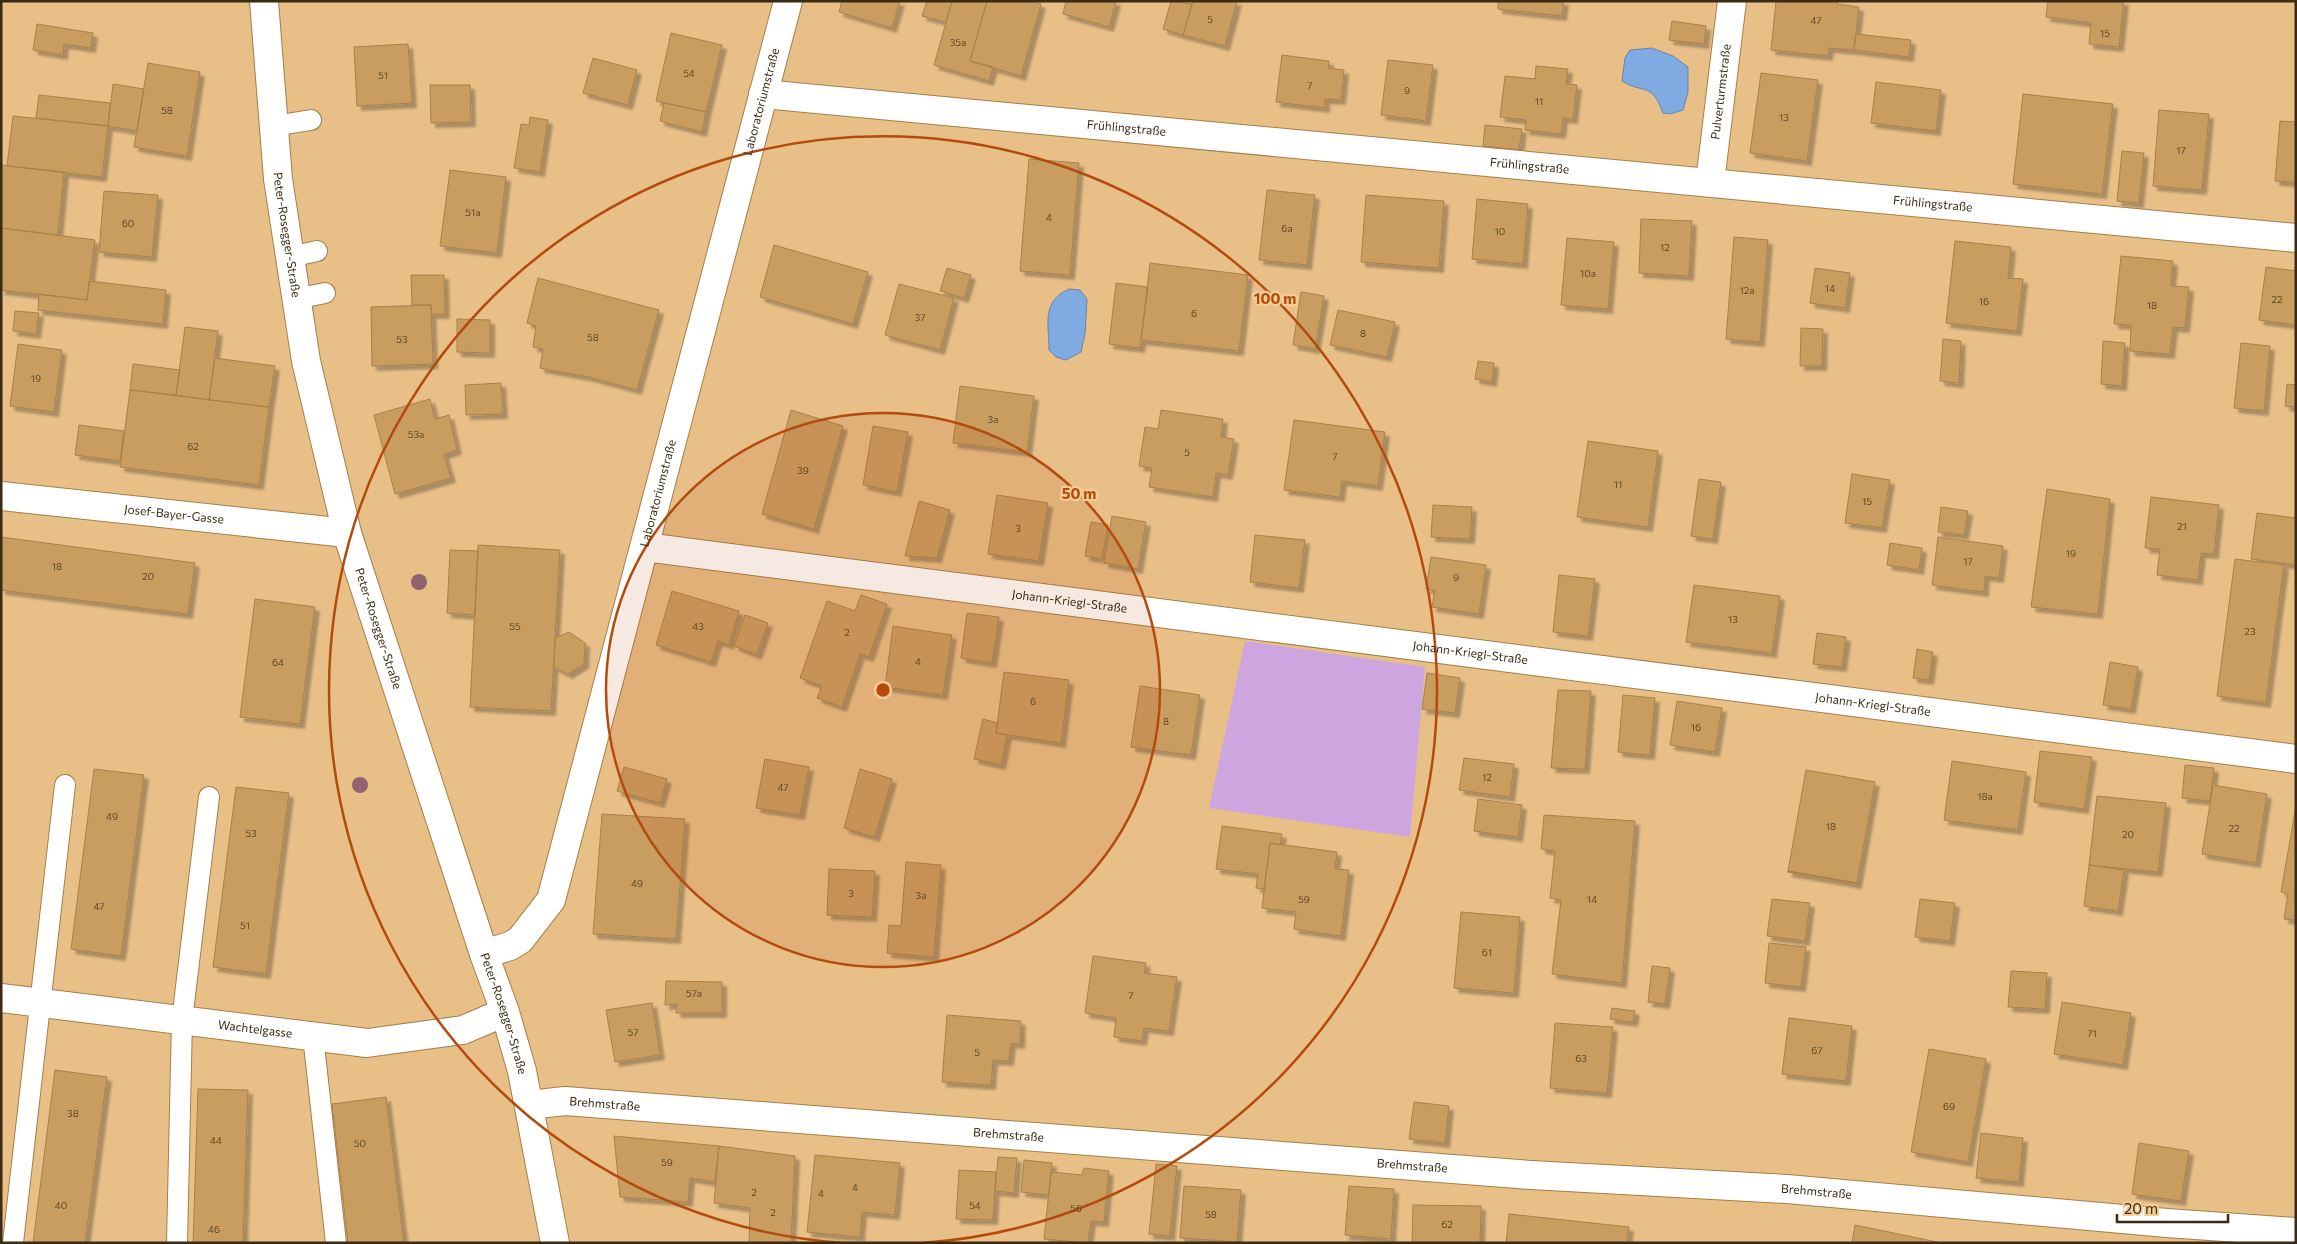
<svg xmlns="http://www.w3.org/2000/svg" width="2297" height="1244" font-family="Commissioner,sans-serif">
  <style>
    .green { fill: #cda6e0 }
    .water { fill: #7fabe2; stroke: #6b85a4 }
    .building { fill: #c99d61; stroke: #a7814b; filter: url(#shadow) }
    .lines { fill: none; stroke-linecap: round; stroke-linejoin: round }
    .lane-casing { stroke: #a57f49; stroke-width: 22 }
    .street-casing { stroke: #a57f49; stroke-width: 30 }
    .secondary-casing { stroke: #a57f49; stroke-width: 30 }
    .lane { stroke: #fff; stroke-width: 20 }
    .street { stroke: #fff; stroke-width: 28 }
    .secondary { stroke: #fff; stroke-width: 28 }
    .tree { fill: #8f626f }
    .ring { fill: none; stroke: #b44b0e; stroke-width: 2.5 }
    .labels { text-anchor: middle; stroke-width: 4.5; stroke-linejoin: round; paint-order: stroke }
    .number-label { font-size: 10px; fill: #5e4827 }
    .street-label { font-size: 12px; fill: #3b2b14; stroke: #f5cc94 }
    .centre { fill: #b44b0e; stroke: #f5cc94; stroke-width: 2.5 }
    .ring-label { font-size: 15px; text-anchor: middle; font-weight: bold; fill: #b44b0e; stroke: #f5cc94; stroke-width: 4.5; stroke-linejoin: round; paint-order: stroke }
  </style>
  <defs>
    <filter id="shadow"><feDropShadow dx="4.5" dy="4.5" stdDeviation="1" flood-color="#0004"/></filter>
  </defs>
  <rect width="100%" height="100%" fill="#e8bf87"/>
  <!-- green -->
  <path class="green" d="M1245,641L1425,667L1410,837L1209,808Z"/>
  <!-- water -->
  <path class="water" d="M1652,48L1673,56L1688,67V92L1683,110L1670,114L1663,113C1651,81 1645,95 1622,81L1625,58L1630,50Z
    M1069,289L1080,290L1087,299L1085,334L1081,352L1066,360L1056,357L1049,350C1049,323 1041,302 1069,289Z"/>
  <!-- building -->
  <path class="building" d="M842,1H900L892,28L839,12Z
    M927,1H952L946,22L922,16Z
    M952,1H987L970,61L993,67L989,81L934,65Z
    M987,1H1031L1041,4L1021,76L970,61Z
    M1066,1H1116L1109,27L1063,14Z
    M1171,1L1192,4L1183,35L1163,29Z
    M1193,1H1237L1225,46L1183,35Z
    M1498,1H1564L1562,16L1498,9Z
    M1776,1H1838L1837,4L1859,7L1854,50L1829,48L1828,56L1771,50Z
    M2048,1H2124L2119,47L2089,44L2091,23L2046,17Z
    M1672,21L1706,26L1704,44L1669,40Z
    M37,24L93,33L91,48L64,44L63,55L33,50Z
    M671,33L722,45L706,112L656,101Z
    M1856,34L1911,40L1909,57L1854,50Z
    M408,44L412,103L357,106L354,47Z
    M1282,55L1329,61L1328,68L1344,70L1341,100L1325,99V108L1276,102Z
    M593,58L637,70L628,105L583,93Z
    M1388,60L1433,65L1426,121L1381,115Z
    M148,63L200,72L187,156L134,147Z
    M1536,66L1568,69L1566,84L1577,85L1573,119L1563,118L1561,134L1525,130L1526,120L1500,117L1505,76L1535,79Z
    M1761,73L1818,80L1807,161L1750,153Z
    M1876,82L1941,90L1936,131L1871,123Z
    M113,84L144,89L137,131L108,126Z
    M430,85H470L471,122L431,123Z
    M2023,94L2113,104L2102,194L2013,184Z
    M39,95L110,103L108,126L36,118Z
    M664,103L706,112L702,132L660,121Z
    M2159,110L2209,114L2202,190L2153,186Z
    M13,116L108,126L102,177L7,166Z
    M530,117L548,120L540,172L514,168L521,124L529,125Z
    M2280,121L2296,122V182L2275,181Z
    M1485,125L1522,129L1519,150L1483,146Z
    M2122,151L2144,153L2139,203L2117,201Z
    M1029,159L1079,163L1070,275L1020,271Z
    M1,165L64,172L58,235L1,228Z
    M450,170L506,177L497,253L440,246Z
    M1267,190L1315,195L1307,265L1259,260Z
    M104,191L158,195L152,257L99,252Z
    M1366,195L1444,201L1439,268L1361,262Z
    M1477,199L1528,204L1523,264L1472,259Z
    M1641,219L1692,221L1689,276L1639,273Z
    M1,228L95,240L87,300L1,290Z
    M1734,237L1768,240L1760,342L1726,339Z
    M1567,238L1614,242L1608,309L1561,305Z
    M1955,241L2011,247L2008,278L2023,279L2017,331L1946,323Z
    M774,245L868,272L853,324L760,297Z
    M2121,256L2173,261L2171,286L2189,287L2185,328L2173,327L2170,354L2130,351L2131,325L2114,324Z
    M1150,263L1248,275L1239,351L1141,340Z
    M2266,267L2296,271V325L2259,320Z
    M947,268L971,275L964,298L940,291Z
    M1815,268L1850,273L1845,308L1810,303Z
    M411,275H444L445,314H431V305H412Z
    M538,278L659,310L637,390L589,377L540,368L543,349L533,347L536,326L527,323Z
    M89,281L166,290L163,324L38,310L39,294L87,300Z
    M1116,283L1148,287L1140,348L1109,344Z
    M899,284L954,298L940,350L885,335Z
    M1301,292L1324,296L1315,349L1293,345Z
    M431,305L433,364L372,366L371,307Z
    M1338,310L1395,322L1387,357L1330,345Z
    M15,311L39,313L36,334L13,331Z
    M457,319L490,320V353L457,352Z
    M185,327L218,331L209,400L176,395Z
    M1801,328L1823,329L1822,366H1800Z
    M1943,339L1961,341L1959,383L1940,381Z
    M2103,341L2125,343L2122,386L2101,384Z
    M2241,343L2270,346L2264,411L2234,408Z
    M18,344L62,350L54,412L10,406Z
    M215,358L275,366L269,407L209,400Z
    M1478,361L1494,363L1492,382L1475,379Z
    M133,364L180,370L176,395L130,390Z
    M501,383L503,414L466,415L465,385Z
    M2287,384L2296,385V407L2285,406Z
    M960,386L1034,396L1027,452L953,443Z
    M130,390L269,407L259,485L120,467Z
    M430,399L435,419L449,415L457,450L444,454L451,478L395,494L374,415Z
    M791,410L843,426L814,529L762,514Z
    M1161,410L1223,419L1221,437L1234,439L1228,475L1216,473L1213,497L1149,487L1152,468L1139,466L1145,427L1158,429Z
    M1294,420L1385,432L1378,486L1342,481L1340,497L1284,490Z
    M79,425L124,431L120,461L75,455Z
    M873,426L908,432L897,492L863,485Z
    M1588,441L1658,451L1648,527L1577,517Z
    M1852,474L1890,480L1882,528L1845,523Z
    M1699,479L1721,482L1713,539L1691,536Z
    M2047,489L2110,499L2098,614L2031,607Z
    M997,495L1048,503L1039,561L988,554Z
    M2151,497L2219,505L2214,554L2201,553L2198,580L2157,575L2160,549L2145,548Z
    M919,501L950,510L937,558L905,556Z
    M1433,505L1472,507L1470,539L1431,537Z
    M1941,507L1968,511L1964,535L1938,532Z
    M2257,513L2296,518V565L2251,559Z
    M1112,516L1146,522L1138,569L1104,563Z
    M1091,522L1108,525L1102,559L1085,556Z
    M1255,535L1305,540L1299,588L1250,582Z
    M1,537L195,563L188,614L1,590Z
    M1938,537L2003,546L1999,578L1985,576L1984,592L1932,585Z
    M1890,543L1922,548L1919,570L1887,565Z
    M478,545L560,550L551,711L470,707Z
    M450,550L478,551L475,615L447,613Z
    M1431,557L1486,565L1479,614L1432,607L1435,590L1426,589Z
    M2235,559L2284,565L2266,703L2217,696Z
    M1559,575L1595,579L1588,636L1553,632Z
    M1694,585L1780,596L1772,653L1686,642Z
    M672,591L739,611L729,645L718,641L711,662L656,645Z
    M861,595L887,604L869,657L860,654L842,707L817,698L822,686L800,678L827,601L855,611Z
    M255,599L315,607L300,724L240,717Z
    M967,613L999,617L992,663L961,658Z
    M745,615L768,623L757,655L734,646Z
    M893,626L952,635L943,695L885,687Z
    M569,632L585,643L584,664L568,674L554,667L555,638Z
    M1817,633L1846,637L1842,667L1813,664Z
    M1917,649L1933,652L1929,680L1913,678Z
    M2110,662L2138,667L2131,709L2103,705Z
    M1004,672L1069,680L1061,743L996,733Z
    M1427,673L1460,678L1455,713L1422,709Z
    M1140,686L1200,695L1191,755L1131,747Z
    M1558,690L1591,691L1585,769L1551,768Z
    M1623,695L1655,698L1650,755L1618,752Z
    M1677,701L1722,708L1715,752L1670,745Z
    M983,719L998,723L996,733L1007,735L1001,765L974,759Z
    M2040,751L2092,757L2084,809L2034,802Z
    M1464,758L1514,764L1510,797L1459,790Z
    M765,759L809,767L800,815L756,808Z
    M1952,761L2026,772L2018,830L1944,820Z
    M2185,765L2214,768L2210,801L2182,798Z
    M624,767L667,779L660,803L617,791Z
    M94,769L144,775L121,956L71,949Z
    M860,769L892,779L875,837L844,828Z
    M1806,770L1875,782L1857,883L1788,871Z
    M2213,785L2267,794L2256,863L2202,854Z
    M236,787L289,793L266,974L213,967Z
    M2097,796L2166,803L2158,872L2089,865Z
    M1478,799L1522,805L1518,837L1474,831Z
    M2296,806V920L2284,919L2288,894L2281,892Z
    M602,814L685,819L676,939L593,934Z
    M1544,815L1635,821L1622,983L1552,974L1561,900L1550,898L1555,851L1541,849Z
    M1222,826L1282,834L1280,845L1270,843L1264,889L1256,888L1258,874L1216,869Z
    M1270,843L1337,852L1335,869L1349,870L1341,936L1294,929L1296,912L1262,908Z
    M906,862L941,865L934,957L887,953L889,925L901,926Z
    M2089,865L2124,870L2118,911L2084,906Z
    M829,869L875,871L872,917L827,915Z
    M1788,871L1857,883V884L1787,872Z
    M1772,899L1810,903L1805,941L1767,936Z
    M1920,899L1955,903L1950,941L1915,937Z
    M1461,912L1520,917L1514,993L1454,988Z
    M1769,943L1806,947L1801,987L1765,983Z
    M1093,956L1146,963L1144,973L1177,977L1169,1031L1144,1028L1142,1041L1114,1037L1116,1018L1085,1013Z
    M1652,966L1670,968L1665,1004L1648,1002Z
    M2011,971L2047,973L2045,1009L2008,1007Z
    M666,981L722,982V1013H676L677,1004L665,1005Z
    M2062,1002L2131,1013L2123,1065L2054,1054Z
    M652,1003L660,1055L615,1062L606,1010Z
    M1612,1008L1635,1011L1633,1022L1610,1019Z
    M947,1015L1021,1021L1020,1044L1011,1043L1009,1061L993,1060L991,1085L942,1082Z
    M1789,1018L1852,1026L1846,1081L1782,1074Z
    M1555,1023L1613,1027L1607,1093L1550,1088Z
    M1929,1049L1986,1059L1968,1162L1911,1152Z
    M55,1070L107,1077L85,1243H33Z
    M198,1089L248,1090L243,1243H193Z
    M386,1097L404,1243H348L332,1104Z
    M1414,1102L1449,1106L1445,1143L1409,1139Z
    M1981,1133L2023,1138L2019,1182L1976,1178Z
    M614,1136L719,1146L715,1182L690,1178L688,1202L620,1197Z
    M2139,1143L2189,1151L2181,1201L2132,1194Z
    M719,1146L795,1156L791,1243H749L750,1208L714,1203Z
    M815,1155L900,1163L895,1215L862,1212L860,1237L807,1232Z
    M998,1157L1017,1158L1014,1193L995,1191Z
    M1024,1160L1052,1163L1049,1195L1021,1192Z
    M1156,1164L1177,1166L1170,1236L1149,1234Z
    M1084,1168L1109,1171L1104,1222L1091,1221L1088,1243L1044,1239L1051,1172L1082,1175Z
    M959,1170L996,1172L993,1220L956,1219Z
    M1184,1186L1241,1190L1237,1242L1180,1238Z
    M1349,1186L1394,1189L1391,1239L1345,1235Z
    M1413,1205L1481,1206L1480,1243H1412Z
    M1509,1214L1629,1227L1627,1243H1506Z
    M1855,1225L1942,1243H1852Z"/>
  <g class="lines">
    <defs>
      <path id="lane" d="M274,126L311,120
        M290,257L317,251
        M296,299L325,293
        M313,1036L336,1243
        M13,1243L65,785
        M177,1243L182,1020L209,797"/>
      <g id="street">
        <path id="s1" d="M763,94L2296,238"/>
        <path id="s2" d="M1710,182L1732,1"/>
        <path id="s3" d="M1,496L347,533"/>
        <path id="s4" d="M645,547L2296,759"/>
        <path id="s5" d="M484,954L510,946L520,940L551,900L788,1"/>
        <path id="s6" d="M1,998L367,1043L463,1030L505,1012"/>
        <path id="s7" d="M529,1105L565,1101L1531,1175L1787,1189L2167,1223L2296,1232"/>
      </g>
      <g id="secondary">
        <path id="s8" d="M264,1L278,179L306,361L347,533L484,954L505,1012L522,1071L555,1243"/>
      </g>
    </defs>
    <!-- lane casing -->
    <use href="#lane" class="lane-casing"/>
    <!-- street casing -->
    <use href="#street" class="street-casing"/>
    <!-- secondary casing -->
    <use href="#secondary" class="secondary-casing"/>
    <!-- lane -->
    <use href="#lane" class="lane"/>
    <!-- street -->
    <use href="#street" class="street"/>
    <!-- secondary -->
    <use href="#secondary" class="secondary"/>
  </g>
  <!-- trees -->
  <g class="tree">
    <circle cx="419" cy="582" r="8"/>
    <circle cx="360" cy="785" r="8"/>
  </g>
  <!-- distance rings -->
  <circle cx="883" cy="690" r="277" fill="#b44b0e" fill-opacity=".12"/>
  <g class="ring">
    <circle cx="883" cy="690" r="277"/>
    <path d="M844 1243A554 554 0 1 1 922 1243"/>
  </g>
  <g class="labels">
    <!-- number labels -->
    <g class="number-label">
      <text x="1210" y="23">5</text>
      <text x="1816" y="24">47</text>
      <text x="2105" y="37">15</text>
      <text x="958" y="46">35a</text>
      <text x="689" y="77">54</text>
      <text x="383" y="79">51</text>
      <text x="1310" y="89">7</text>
      <text x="1407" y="94">9</text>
      <text x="1539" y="105">11</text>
      <text x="167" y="114">58</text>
      <text x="1784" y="121">13</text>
      <text x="2181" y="154">17</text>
      <text x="473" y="216">51a</text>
      <text x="1049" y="221">4</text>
      <text x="128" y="227">60</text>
      <text x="1287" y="232">6a</text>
      <text x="1500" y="235">10</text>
      <text x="1665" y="251">12</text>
      <text x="1588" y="277">10a</text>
      <text x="1830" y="292">14</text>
      <text x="1747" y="294">12a</text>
      <text x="2277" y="303">22</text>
      <text x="1984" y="305">16</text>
      <text x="2152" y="309">18</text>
      <text x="1194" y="317">6</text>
      <text x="920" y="321">37</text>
      <text x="1363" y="337">8</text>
      <text x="593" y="341">58</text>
      <text x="402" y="343">53</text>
      <text x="36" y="382">19</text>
      <text x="993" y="423">3a</text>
      <text x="416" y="438">53a</text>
      <text x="193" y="450">62</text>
      <text x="1187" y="456">5</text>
      <text x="1335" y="460">7</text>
      <text x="803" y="474">39</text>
      <text x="1618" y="488">11</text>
      <text x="1867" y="505">15</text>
      <text x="2182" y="530">21</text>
      <text x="1018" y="532">3</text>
      <text x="2071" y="557">19</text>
      <text x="1968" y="565">17</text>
      <text x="57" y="570">18</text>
      <text x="148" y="580">20</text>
      <text x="1456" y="581">9</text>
      <text x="1733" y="623">13</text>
      <text x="515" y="630">55</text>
      <text x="698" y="630">43</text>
      <text x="2250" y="635">23</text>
      <text x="847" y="636">2</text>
      <text x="918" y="665">4</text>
      <text x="278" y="666">64</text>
      <text x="1033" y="705">6</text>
      <text x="1166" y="725">8</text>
      <text x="1696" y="731">16</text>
      <text x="1487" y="781">12</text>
      <text x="783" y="791">47</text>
      <text x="1985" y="800">18a</text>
      <text x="112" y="820">49</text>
      <text x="1831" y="830">18</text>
      <text x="2234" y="832">22</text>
      <text x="251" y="837">53</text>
      <text x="2128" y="838">20</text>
      <text x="637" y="887">49</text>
      <text x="851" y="897">3</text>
      <text x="921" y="899">3a</text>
      <text x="1304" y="903">59</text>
      <text x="1592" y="903">14</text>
      <text x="99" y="910">47</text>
      <text x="245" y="929">51</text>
      <text x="1487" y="956">61</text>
      <text x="694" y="997">57a</text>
      <text x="1131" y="999">7</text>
      <text x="633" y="1036">57</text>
      <text x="2092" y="1037">71</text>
      <text x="1817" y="1054">67</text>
      <text x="977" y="1056">5</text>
      <text x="1581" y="1062">63</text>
      <text x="1949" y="1110">69</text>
      <text x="73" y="1117">38</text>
      <text x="216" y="1144">44</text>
      <text x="360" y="1147">50</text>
      <text x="667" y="1166">59</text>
      <text x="855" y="1191">4</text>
      <text x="754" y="1196">2</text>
      <text x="821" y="1197">4</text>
      <text x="61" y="1209">40</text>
      <text x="975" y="1209">54</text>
      <text x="1076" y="1212">56</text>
      <text x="773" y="1216">2</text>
      <text x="1211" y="1218">58</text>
      <text x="1447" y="1228">62</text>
      <text x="214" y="1233">46</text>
    </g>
    <!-- street labels -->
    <g class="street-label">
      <text dy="4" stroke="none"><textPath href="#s2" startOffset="91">Pulverturmstraße</textPath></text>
      <text dy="4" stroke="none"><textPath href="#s5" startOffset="915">Laboratoriumstraße</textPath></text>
      <text dy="4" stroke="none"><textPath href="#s1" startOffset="365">Frühlingstraße</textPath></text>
      <text dy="4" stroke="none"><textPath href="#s1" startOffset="770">Frühlingstraße</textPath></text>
      <text dy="4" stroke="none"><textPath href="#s1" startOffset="1175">Frühlingstraße</textPath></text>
      <text dy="4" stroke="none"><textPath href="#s8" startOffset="235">Peter-Rosegger-Straße</textPath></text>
      <text dy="4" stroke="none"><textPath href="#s5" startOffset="510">Laboratoriumstraße</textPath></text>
      <text dy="4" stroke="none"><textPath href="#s3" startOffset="174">Josef-Bayer-Gasse</textPath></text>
      <text dy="4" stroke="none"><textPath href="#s4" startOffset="428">Johann-Kriegl-Straße</textPath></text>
      <text dy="4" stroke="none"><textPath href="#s8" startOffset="640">Peter-Rosegger-Straße</textPath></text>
      <text dy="4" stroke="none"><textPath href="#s4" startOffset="832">Johann-Kriegl-Straße</textPath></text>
      <text dy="4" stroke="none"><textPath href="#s4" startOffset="1238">Johann-Kriegl-Straße</textPath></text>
      <text dy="4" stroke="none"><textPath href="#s8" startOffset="1045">Peter-Rosegger-Straße</textPath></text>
      <text dy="4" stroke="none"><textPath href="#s6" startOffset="256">Wachtelgasse</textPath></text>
      <text dy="4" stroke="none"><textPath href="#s7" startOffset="76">Brehmstraße</textPath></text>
      <text dy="4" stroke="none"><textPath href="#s7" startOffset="481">Brehmstraße</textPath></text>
      <text dy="4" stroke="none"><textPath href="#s7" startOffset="886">Brehmstraße</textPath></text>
      <text dy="4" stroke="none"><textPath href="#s7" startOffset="1291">Brehmstraße</textPath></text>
    </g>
  </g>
  <circle cx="883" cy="690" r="8" class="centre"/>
  <g class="ring-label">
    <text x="1275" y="304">100 m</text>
    <text x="1079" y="499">50 m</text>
  </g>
  <!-- border -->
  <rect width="2297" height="1244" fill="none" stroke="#3b2b14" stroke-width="5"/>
  <!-- scale -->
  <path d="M2117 1214v8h111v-8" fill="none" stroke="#3b2b14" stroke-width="2.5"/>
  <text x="2124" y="1214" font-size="15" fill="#3b2b14" stroke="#f5cc94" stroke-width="4" paint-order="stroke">20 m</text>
</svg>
